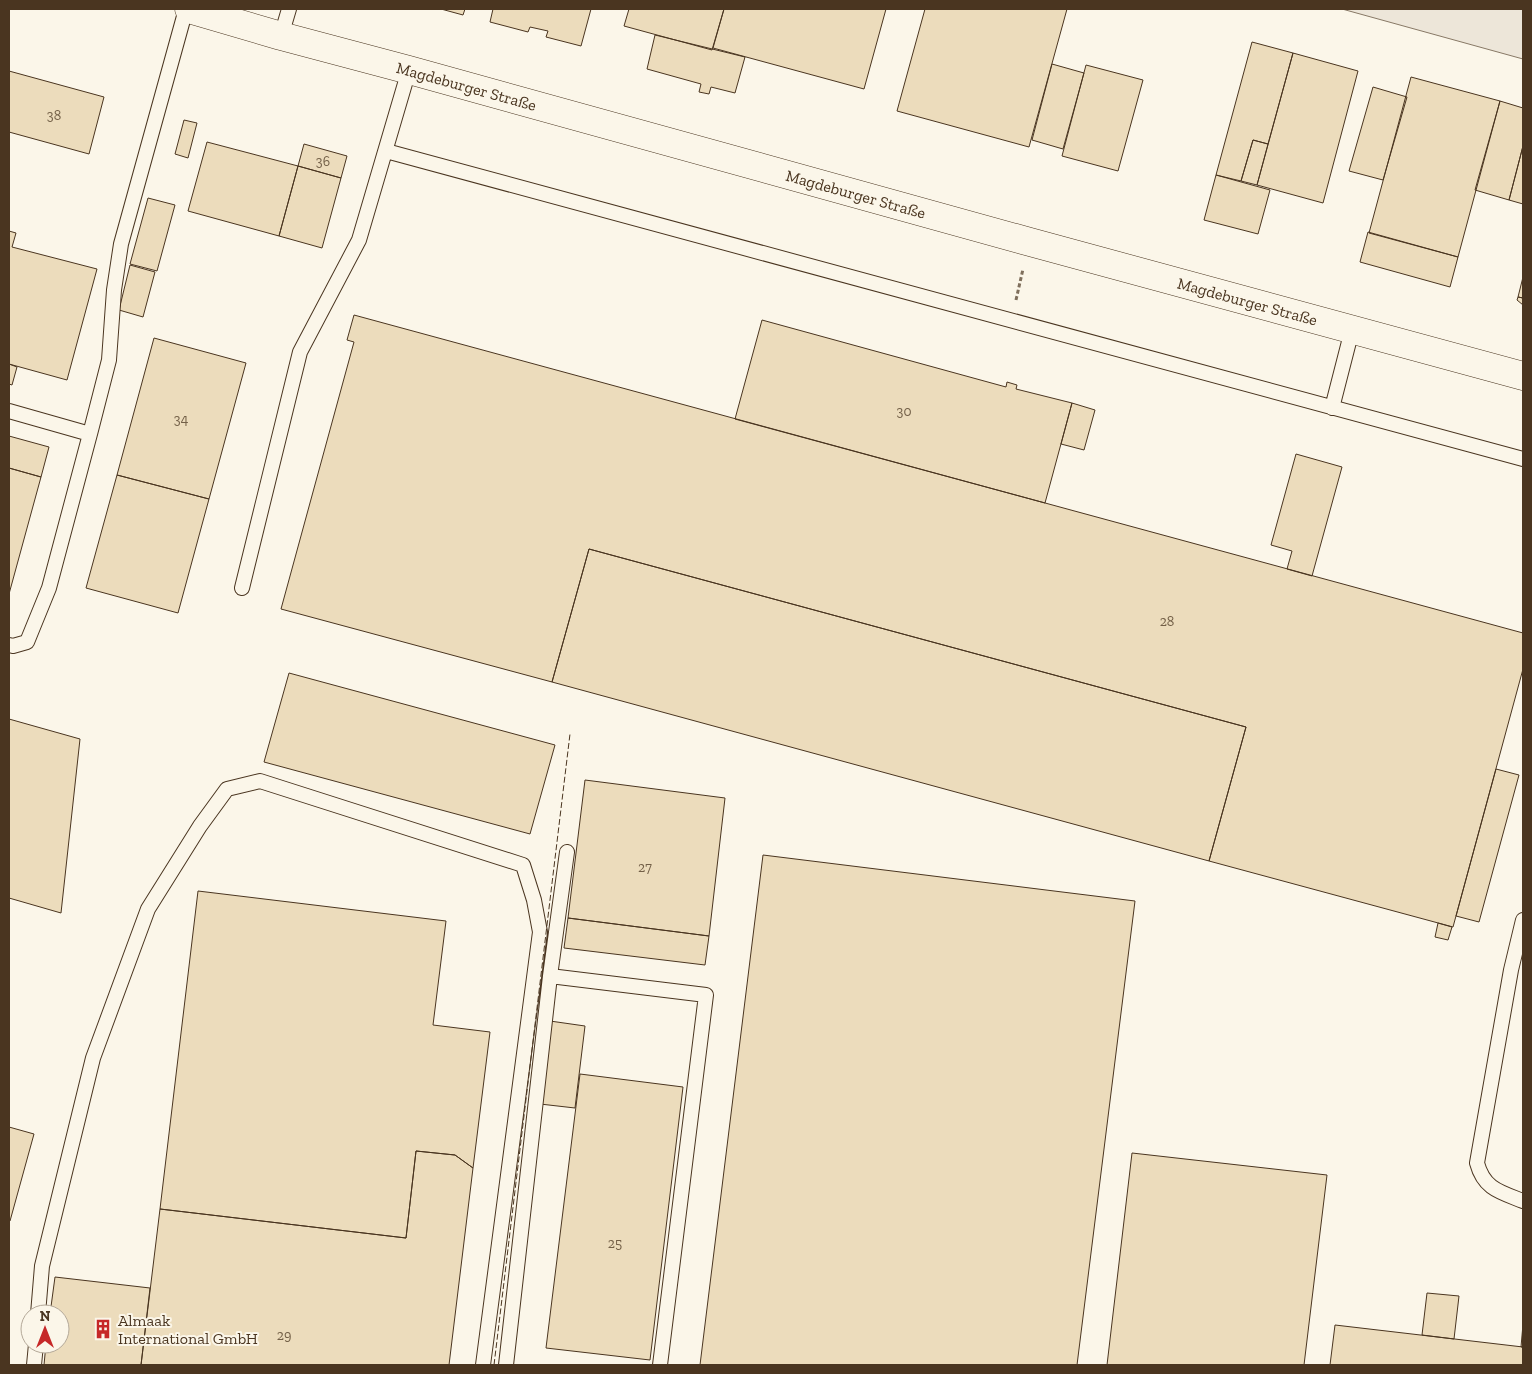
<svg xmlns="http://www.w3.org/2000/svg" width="1532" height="1374" font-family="'Zilla Slab',serif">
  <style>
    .green { fill: #ede6d9; stroke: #887966 }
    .building { fill: #ecdcbc; stroke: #4a3520 }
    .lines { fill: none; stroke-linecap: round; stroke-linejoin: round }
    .lane-casing { stroke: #4a3520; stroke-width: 16 }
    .street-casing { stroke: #4a3520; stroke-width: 29 }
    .path { stroke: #7f6f5c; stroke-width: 3; stroke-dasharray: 4 2.5; stroke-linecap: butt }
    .lane { stroke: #fbf6e9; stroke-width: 14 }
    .street { stroke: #fbf6e9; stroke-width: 28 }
    .fence { stroke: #4a3520; stroke-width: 1; stroke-dasharray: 6 2.5; stroke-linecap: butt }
    .labels { text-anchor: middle; stroke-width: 4; stroke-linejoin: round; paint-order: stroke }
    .number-label { font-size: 14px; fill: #725f47 }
    .street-label { font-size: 16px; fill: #4a3520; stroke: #fbf6e9 }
    .poi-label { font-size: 16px; fill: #4a3520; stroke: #fbf6e9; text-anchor: start }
  </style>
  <rect width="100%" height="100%" fill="#fbf6e9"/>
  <!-- green -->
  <path class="green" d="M1342,9H1523V59Z"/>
  <!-- building -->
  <path class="building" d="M441,9H465L463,15Z
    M493,9H591L581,46L546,37L548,31L530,27L528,32L490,22Z
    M629,9H724L712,50L624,26Z
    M724,9H886L864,89L713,48Z
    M925,9H1067L1029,147L897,111Z
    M655,35L745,57L735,93L711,87L709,94L699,92L701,84L647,69Z
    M1252,42L1293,53L1268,144L1253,140L1241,181L1216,175Z
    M1293,53L1358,71L1323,203L1257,185Z
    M1052,64L1084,73L1063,149L1032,140Z
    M1086,65L1143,80L1118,171L1062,156Z
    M9,71L104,97L89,154L9,132Z
    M1411,77L1500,101L1458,257L1369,233Z
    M1373,87L1407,97L1383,180L1349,171Z
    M1500,101L1523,108V146L1509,200L1475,190Z
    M184,120L197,123L188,158L175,154Z
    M1253,140L1268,144L1257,185L1241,181Z
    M207,142L298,166L279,236L188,211Z
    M304,144L347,156L341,178L298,166Z
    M1523,146V204L1509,200Z
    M298,166L341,178L322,248L279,236Z
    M1216,175L1270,190L1258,234L1204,220Z
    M148,198L175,205L157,271L130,264Z
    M9,231L16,233L12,247L97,269L67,380L9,364Z
    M1368,232L1458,257L1450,287L1360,262Z
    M130,265L155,272L143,317L119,310Z
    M1523,277V298L1518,297Z
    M1518,297L1523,298V305L1517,300Z
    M354,315L1523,633V669L1453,927L1209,861L1246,727L589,549L552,682L281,609L354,342L347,340Z
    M762,320L1006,387L1007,382L1017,385L1016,389L1072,403L1045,503L735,419Z
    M154,338L246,363L209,499L117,475Z
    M9,364L17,367L12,385L9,384Z
    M1072,403L1095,410L1084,450L1061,444Z
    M9,436L49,447L41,477L9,468Z
    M1296,454L1342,467L1312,576L1287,569L1292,551L1271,545Z
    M9,468L41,477L9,594Z
    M117,475L209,499L178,613L86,588Z
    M589,549L1246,727L1209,861L552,682Z
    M289,673L555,745L530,834L264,762Z
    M9,719L80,739L61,913L9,898Z
    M1496,769L1519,775L1479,922L1456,916Z
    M585,780L725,798L709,936L568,918Z
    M763,855L1135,901L1077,1365H700Z
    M198,891L446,921L433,1025L490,1032L473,1168L455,1155L416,1151L406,1238L160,1209Z
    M568,918L709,936L705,965L564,948Z
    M1438,923L1452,927L1448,940L1435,937Z
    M550,1021L585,1026L575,1108L540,1104Z
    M580,1074L683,1087L650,1360L546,1348Z
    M9,1127L34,1134L10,1221H9Z
    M416,1151L455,1155L473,1168L449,1365H141L160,1209L406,1238Z
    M1132,1153L1327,1175L1304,1365H1107Z
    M55,1277L150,1288L141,1365H44L46,1344H60V1314H50Z
    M1427,1293L1459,1296L1454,1339L1422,1335Z
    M1523,1324V1347H1521Z
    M1335,1325L1523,1347V1365H1330Z"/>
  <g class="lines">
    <defs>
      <path id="lane" d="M281,36L289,9
        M386,151L1523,459
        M1332,408L1352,330
        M9,411L90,434L49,588L27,642L13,646L9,645
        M90,434L109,360L114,290L121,244L186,9
        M242,588L300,352L359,240L409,70
        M1523,920L1511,970L1477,1163C1484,1189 1500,1192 1523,1201
        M550,976L567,852
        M38,1314L42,1266L93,1058L148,909L200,826L227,789L260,781L523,865L534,900L540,932L483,1365
        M34,1365L36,1344
        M506,1365L550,976L706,995L660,1365"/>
      <g id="street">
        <path id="s1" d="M189,9L281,36L409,70L1030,242L1523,376"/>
      </g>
    </defs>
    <!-- lane casing -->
    <use href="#lane" class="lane-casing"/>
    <!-- street casing -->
    <use href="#street" class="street-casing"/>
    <!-- path -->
    <path class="path" d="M1016,300L1023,269"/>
    <!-- lane -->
    <use href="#lane" class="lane"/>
    <!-- street -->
    <use href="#street" class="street"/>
    <!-- fence -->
    <path class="fence" d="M494,1365L570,734"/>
  </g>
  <!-- icons -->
  <defs>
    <symbol id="building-bare" viewBox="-9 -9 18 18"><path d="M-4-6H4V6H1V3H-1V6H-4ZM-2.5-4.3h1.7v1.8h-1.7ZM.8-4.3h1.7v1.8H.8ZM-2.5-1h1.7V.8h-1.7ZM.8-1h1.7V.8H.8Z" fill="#c62828" stroke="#fbf6e9" stroke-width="2.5" paint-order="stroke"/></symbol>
  </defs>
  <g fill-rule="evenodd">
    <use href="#building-bare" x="89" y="1315" width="28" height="28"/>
  </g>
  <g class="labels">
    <!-- number labels -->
    <g class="number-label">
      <text x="54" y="120">38</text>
      <text x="323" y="166">36</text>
      <text x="904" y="416">30</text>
      <text x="181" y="424">34</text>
      <text x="1167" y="626">28</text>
      <text x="645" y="872">27</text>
      <text x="615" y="1248">25</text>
      <text x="284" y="1340">29</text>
    </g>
    <!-- street labels -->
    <g class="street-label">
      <text dy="6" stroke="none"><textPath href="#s1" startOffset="288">Magdeburger Straße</textPath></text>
      <text dy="6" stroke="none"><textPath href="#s1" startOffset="692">Magdeburger Straße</textPath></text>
      <text dy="6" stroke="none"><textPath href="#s1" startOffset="1098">Magdeburger Straße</textPath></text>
    </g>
    <!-- poi labels -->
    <g class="poi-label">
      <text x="118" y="1326">Almaak<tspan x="118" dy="18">International GmbH</tspan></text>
    </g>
  </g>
  <!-- border -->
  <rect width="1532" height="1374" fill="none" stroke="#4a3520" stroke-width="20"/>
  <!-- north arrow -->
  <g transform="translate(45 1329)"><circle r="24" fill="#fbf6e9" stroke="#b4a999"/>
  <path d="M0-4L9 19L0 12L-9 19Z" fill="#c62828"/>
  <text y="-8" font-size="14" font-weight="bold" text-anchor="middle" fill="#4a3520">N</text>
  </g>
</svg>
